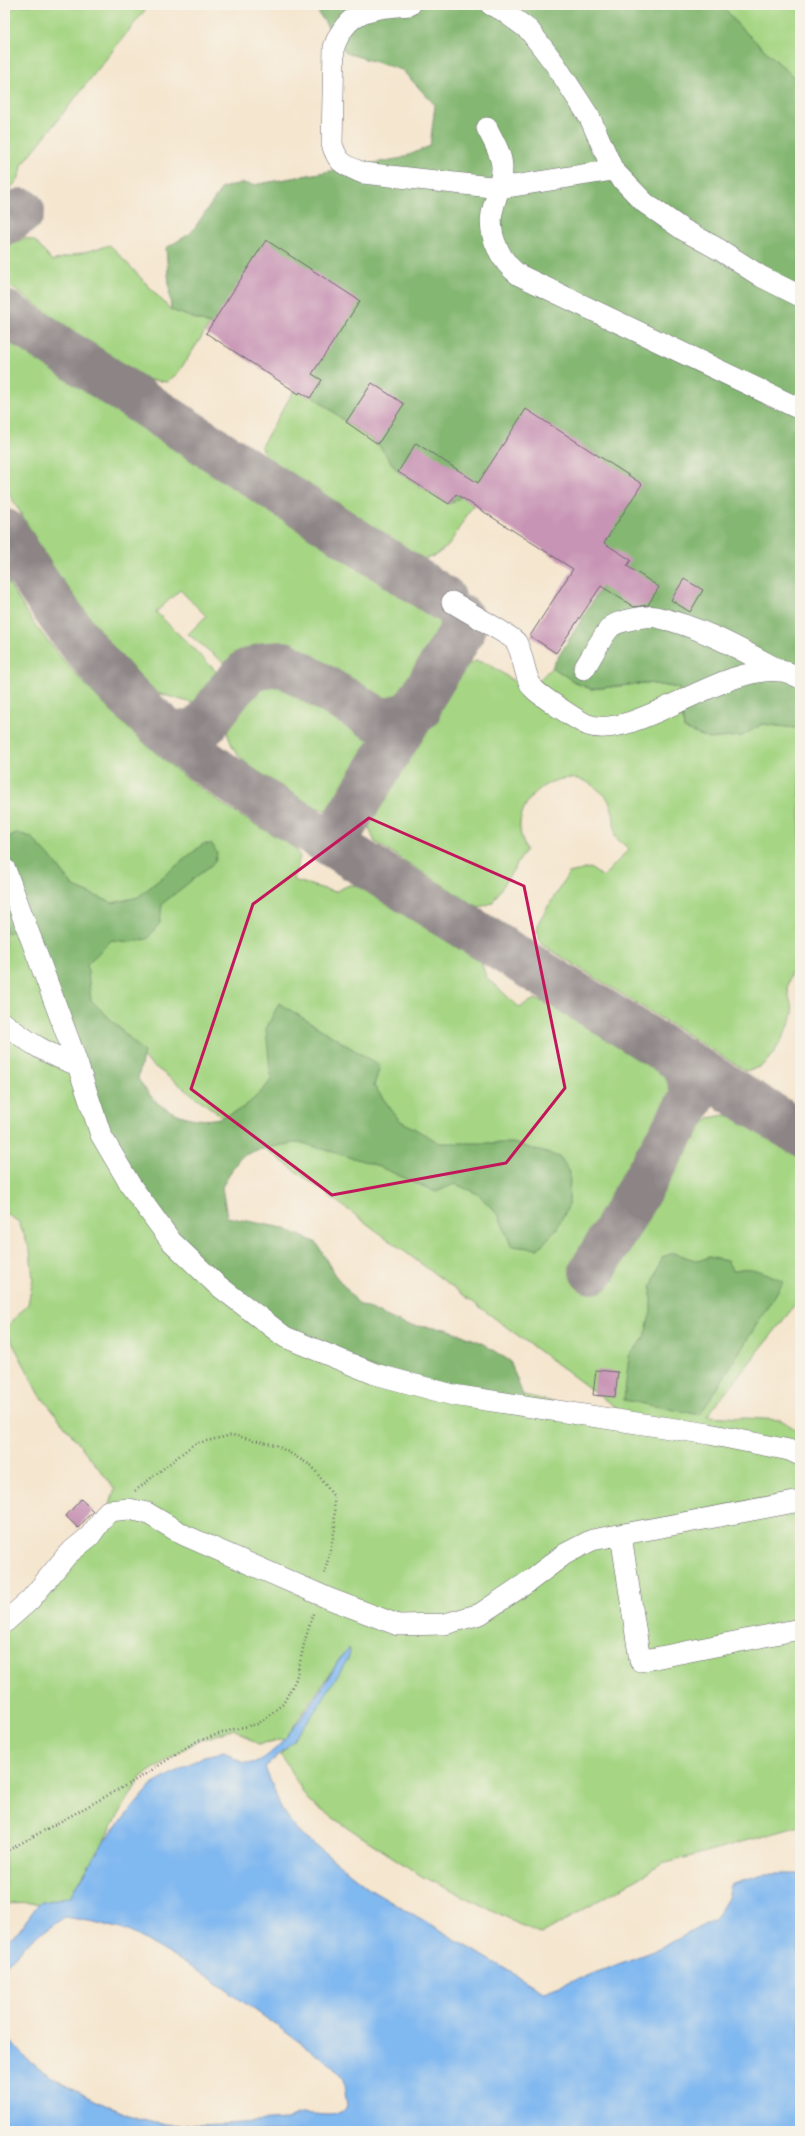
<svg xmlns="http://www.w3.org/2000/svg" width="805" height="2136" font-family="Itim,sans-serif">
  <style>
    .green { fill: #a6d684; stroke: #647c60; fill-rule: evenodd }
    .forest { fill: #84b772; stroke: #536c56 }
    .water { fill: #80b8f0; stroke: #516d96 }
    .lines { fill: none; stroke-linecap: round; stroke-linejoin: round }
    .taxiway { stroke: #8c8485; stroke-width: 46 }
    .building { fill: #c894b5 }
    .minor-casing { stroke: #6c676f; stroke-width: 22 }
    .path { stroke: #6c676f; stroke-width: 2.5; stroke-dasharray: 1 3; stroke-linecap: butt }
    .minor { stroke: #fff; stroke-width: 21 }
    .marked { fill: none; stroke: #c2185b; stroke-width: 3; stroke-linejoin: round }
  </style>
  <rect width="100%" height="100%" fill="#f7f3e8"/>
  <filter id="ink" filterUnits="userSpaceOnUse"><feTurbulence type="fractalNoise" baseFrequency=".025" numOctaves="2"/><feDisplacementMap in="SourceGraphic" scale="8" xChannelSelector="R" yChannelSelector="G"/><feConvolveMatrix kernelMatrix="1 2 1 2 8 2 1 2 1" color-interpolation-filters="sRGB"/></filter>
  <filter id="wash" filterUnits="userSpaceOnUse"><feTurbulence type="fractalNoise" baseFrequency=".012" numOctaves="4" result="noise"/><feDisplacementMap in="SourceGraphic" scale="16" xChannelSelector="R" yChannelSelector="G"/><feGaussianBlur stdDeviation="0.9" result="paint"/><feColorMatrix in="noise" values="0 0 0 0 0 0 0 0 0 0 0 0 0 0 0 0 0 1.4 0 .05"/><feComposite in="paint" operator="in"/></filter>
  <g filter="url(#wash)">
    <rect width="100%" height="100%" fill="#f5e6cf"/>
    <!-- green -->
    <path class="green" d="M17,5H149L22,165C21,178 16,184 5,192V16Z
      M722,5H800V83L737,25Z
      M25,238L35,241L52,261L110,245L171,310L210,324L178,373L167,382L142,379L5,283V248Z
      M5,338L441,622C446,630 449,639 446,649C444,660 420,688 412,699L386,702L301,650L282,646L265,649L250,656L233,670L188,634L206,616L180,590L156,612L223,678L208,699L196,704L157,693L110,644L53,567L5,487Z
      M298,384L346,422L378,444L476,500L449,545L436,555L423,560L270,465L261,446Z
      M5,577C15,593 25,611 36,626C92,699 159,763 236,813C256,826 277,836 296,849L300,857L293,880L335,892L349,885L359,886L477,959L482,964L486,977L519,1007L535,999L548,1004L664,1076C673,1085 675,1091 671,1104L584,1249L709,1118L724,1115L734,1117L800,1158V1299L707,1416L781,1420L800,1432V1826L663,1864L541,1934L423,1877L309,1802L281,1755L322,1701L349,1649L343,1654L285,1739L258,1744L234,1729L195,1742L141,1777L71,1896L39,1903L5,1904V1622L104,1523L115,1489L40,1395L5,1329L28,1304L33,1279L30,1250L19,1222L5,1213ZM51,990L635,1422L285,1337Z
      M476,661L489,664L528,691L552,667L576,683L591,689L648,683L679,688L684,729L742,736L762,724L796,728L800,731V958C791,968 786,984 789,997C790,1002 793,1007 793,1012C793,1022 773,1057 765,1063C760,1068 753,1069 746,1071L541,944L537,931L539,921L569,873L590,868L603,877L629,849L615,837C614,826 615,814 610,804C608,797 601,792 596,788C567,764 524,788 520,823C519,832 523,842 526,850L492,903L480,907L471,903L375,842C369,830 367,821 368,806L450,677L462,667Z
      M261,675C283,681 296,694 316,704C332,713 350,718 366,728C369,737 374,748 374,757C373,779 353,812 329,811C317,810 297,796 286,789C269,778 248,768 235,751C232,748 231,742 229,738C218,709 235,688 261,675Z"/>
    <!-- forest -->
    <path class="forest" d="M313,5H722L738,25L800,83V731L795,728L762,724L742,736L709,739L684,729L679,688L648,683L591,689L576,683L552,667L604,583L467,494L449,504L398,472L378,444L346,422L298,384L210,324L171,310L166,248L191,233L222,188L241,183L253,185L402,158L430,146L435,105L402,70L346,53Z
      M18,833L31,837L54,861L74,887L113,903L138,897L203,844H212L217,853L215,862L162,904L160,923L147,939L129,942L112,940L87,964L91,1000L144,1052L138,1079C145,1088 153,1101 163,1107C207,1132 241,1118 271,1080L266,1029L279,1003L380,1066L374,1086L399,1120L440,1143H513L560,1157L570,1172L569,1205L556,1230L538,1249L511,1246L499,1216L478,1194L455,1184L436,1192L373,1164L299,1142L257,1150L240,1157L222,1187L227,1217L283,1228L317,1243L334,1274L359,1304L406,1325L447,1329L480,1342L510,1361L527,1406L453,1395L285,1337L216,1284L131,1186L26,926L5,934V839Z
      M673,1253L698,1261L709,1257L727,1261L733,1271C751,1264 767,1274 784,1281L700,1415L624,1400L629,1356L644,1338L651,1311V1288L662,1257Z"/>
    <!-- water -->
    <path class="water" d="M349,1648L350,1651L348,1659C324,1696 301,1740 265,1767L281,1808L289,1821L301,1834L369,1888L544,1992L661,1948L715,1919L728,1898L731,1885L766,1874H800V2131H5V2034C11,2041 17,2050 25,2057C52,2080 127,2121 163,2124C204,2127 246,2122 287,2120C309,2104 332,2126 347,2106L343,2078L333,2066L207,1976L142,1938L128,1931L94,1922L65,1917L33,1939L5,1966V1942L18,1932L39,1903L71,1896L105,1840L153,1784L204,1756L224,1752C232,1757 240,1763 249,1763C278,1765 328,1677 343,1654Z"/>
    <g class="lines">
      <!-- taxiway -->
      <path class="taxiway" d="M5,222L22,211
        M5,313L443,598
        M5,532C48,605 100,676 166,731C194,755 224,776 254,796L800,1133
        M181,734L194,731L205,724L230,690L248,671L266,665L284,664L375,718L390,721L418,710
        M331,834L340,831L463,630L461,618
        M592,1271L694,1095L688,1073"/>
    </g>
    <g id="blocks">
      <!-- building -->
      <path class="building" d="M266,240L360,301L312,374L322,380L310,398L300,392L299,394L206,333Z
        M372,383L404,404L378,444L346,422Z
        M526,409L642,484L604,543L631,560L627,566L659,587L648,605L634,607L601,586L556,653L530,636L573,569L456,494L449,504L398,472L416,443L478,483Z
        M684,579L703,590L690,612L671,600Z
        M596,1370L618,1372L615,1397L593,1395Z
        M81,1499L93,1511L78,1528L66,1516Z"/>
    </g>
  </g>
  <g filter="url(#ink)">
    <use href="#blocks" fill-opacity="0" stroke="#6c676f" stroke-width="1"/>
    <g class="lines">
      <defs>
        <path id="minor" d="M410,5C373,8 348,8 334,47L332,144C338,164 344,165 363,173L500,188L613,170
          M491,5L502,10L529,30L555,64L590,118L613,170L645,203L682,229L720,250L762,277L800,296
          M487,128C493,140 502,154 502,168C502,184 495,198 492,213C488,236 501,262 519,275L800,409
          M452,602C461,608 513,637 516,642C524,655 524,677 533,688C539,695 578,721 588,725C635,741 722,664 780,671C787,671 794,675 800,678
          M584,669C590,660 604,632 612,626C619,621 648,615 656,617C699,626 740,649 779,670
          M5,869L74,1054L101,1135L131,1186L171,1241L216,1284L285,1337L375,1374L453,1395L709,1434L789,1450L800,1455
          M5,1024C29,1043 49,1055 78,1065
          M621,1535L640,1661L800,1629
          M5,1622L30,1600L68,1554L90,1536L108,1511L129,1509L147,1513L184,1535L330,1599L398,1625L445,1624L480,1614L528,1582L565,1554L592,1540L800,1501"/>
      </defs>
      <!-- minor casing -->
      <use href="#minor" class="minor-casing"/>
      <!-- path -->
      <path class="path" d="M135,1491L194,1444L232,1435L276,1445L312,1466L334,1497L335,1529L324,1576
        M5,1852L141,1777L195,1742L234,1729L258,1724L283,1704L296,1679L305,1640L314,1611"/>
      <!-- minor -->
      <use href="#minor" class="minor"/>
    </g>
  </g>
  <!-- marked area -->
  <path class="marked" d="M369,818L524,886L565,1088L506,1163L332,1195L191,1089L253,904Z"/>
  <!-- margin -->
  <rect width="805" height="2136" fill="none" stroke="#f7f3e8" stroke-width="20"/>
</svg>
